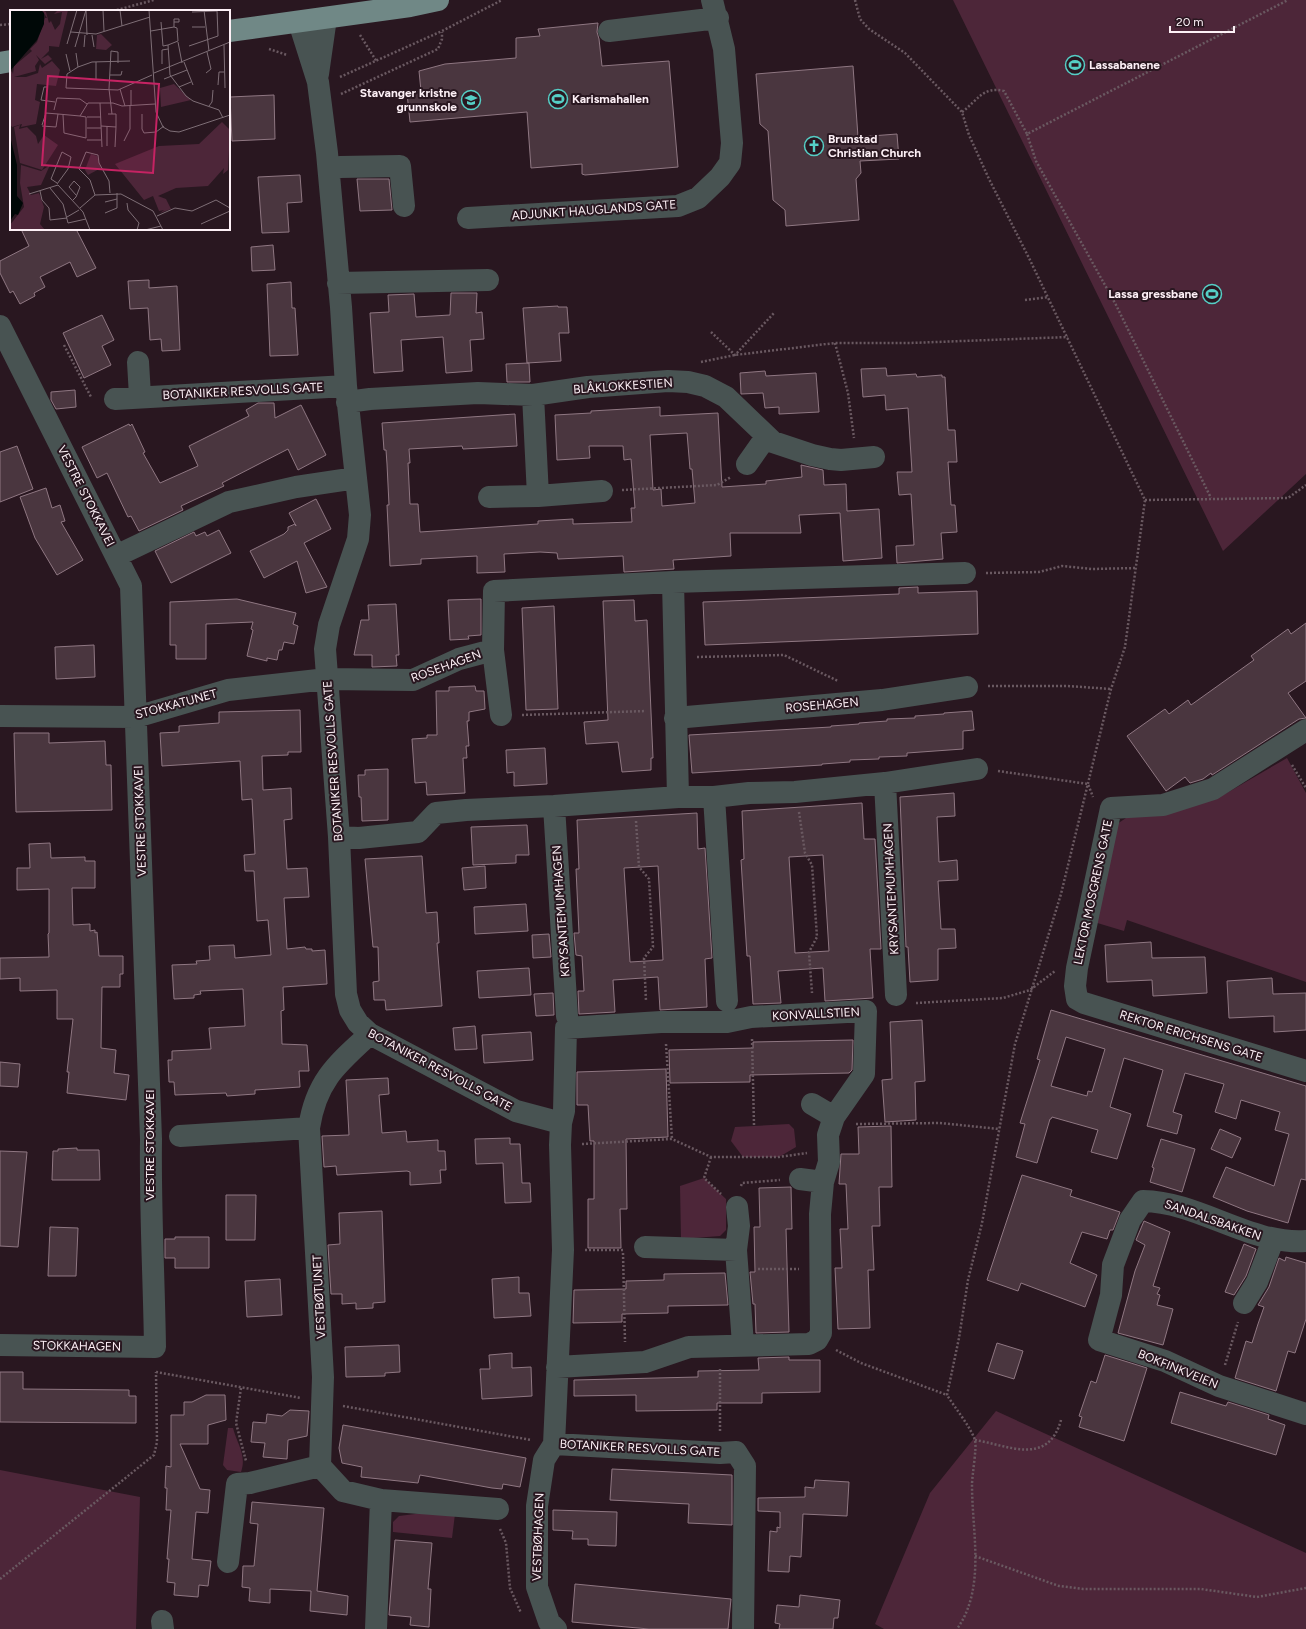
<svg xmlns="http://www.w3.org/2000/svg" width="1306" height="1629" font-family="Figtree,sans-serif">
  <style>
    .green { fill: #4d2639 }
    .building { fill: #4a363f; stroke: #8f7782; fill-rule: evenodd }
    .lines { fill: none; stroke-linecap: round; stroke-linejoin: round }
    .path { stroke: #6a5961; stroke-width: 2.5; stroke-dasharray: 2 2; stroke-linecap: butt }
    .minor { stroke: #485352; stroke-width: 22 }
    .major { stroke: #708886; stroke-width: 22 }
    .labels { text-anchor: middle; stroke-width: 4; stroke-linejoin: round; paint-order: stroke }
    .poi-label { font-size: 12px; font-weight: bold; fill: #fdf0f6; stroke: #291720; text-anchor: start }
    .street-label { font-size: 12px; fill: #fdf0f6; stroke: #291720 }
    .inset-road { fill: none; stroke: #7e6e76; stroke-width: 1 }
    .view { fill: #c52363; fill-opacity: 0.15; stroke: #c52363; stroke-width: 2 }
    .inset-edge { fill: none; stroke: #fdf0f6; stroke-width: 2 }
  </style>
  <rect width="100%" height="100%" fill="#291720"/>
  <!-- green -->
  <path class="green" d="M953,0H1306V474L1223,551Z
    M1287,758L1306,793V982L1127,920L1124,931L1094,922L1114,826L1129,816L1225,794Z
    M789,1124L794,1129L796,1147L779,1157H743L731,1141L735,1127Z
    M704,1178L726,1199V1230L720,1236L681,1239L680,1186Z
    M996,1411L1306,1553V1629H884L875,1624L930,1493Z
    M228,1428H233C237,1444 247,1455 241,1472L227,1470L223,1465Z
    M0,1470L140,1497L136,1629H0Z
    M431,1512L455,1514L452,1538L393,1532V1522L399,1516Z"/>
  <!-- building -->
  <path class="building" d="M598,23L597,32L599,39L602,66L669,61L678,167L585,175L582,174V164L531,168L527,112L410,122L407,93L421,91L419,71L445,64L516,58V38L540,36L538,29Z
    M853,66L858,137L897,134L899,159L860,161L861,173L856,179L859,220L786,226L785,210L773,200L768,131L760,124L756,74Z
    M274,95L275,139L232,141L230,97Z
    M300,175L302,202L287,203L289,232L262,233L258,177Z
    M357,179H389L392,210L360,211Z
    M21,229H76L96,268L77,277L70,262L40,277L45,287L34,293L35,296L20,304L13,291L10,293L0,273V261L29,246Z
    M273,245L275,270L252,271L251,247Z
    M149,280V288L177,286L180,350L162,351L161,339L150,340L148,308L130,309L128,281Z
    M291,282L292,308H295L298,355L270,356L267,284Z
    M451,293H477L476,313L482,312L484,339L470,340L472,371L446,373L443,337L401,340L403,371L374,373L370,313L389,312L388,295L414,294L416,317L450,315Z
    M558,306V307H567L569,333H559L561,361L527,363L523,308Z
    M102,315L114,340L102,346L111,365L84,378L63,333Z
    M529,363L530,382H507L506,364Z
    M886,368L887,376L916,374L917,377L942,375V377H945L948,430H955L957,462H948L951,505H955L957,532L941,533L943,559L897,563L896,546L914,545L911,494L899,495L897,472H912L908,408L886,410L885,395L863,397L861,369Z
    M765,371L766,376L816,373L819,412L779,414V407L765,408L763,393L741,394L740,373Z
    M75,390L76,407L56,409L51,400V392Z
    M258,403H274L275,418L301,405L326,455L298,470L288,449L222,483L224,486L181,506L183,510L139,531L131,516L128,517L107,473L97,478L82,447L129,424L130,426L132,424L145,452L143,453L160,483L198,466L189,446L249,416L246,410Z
    M660,407V416L718,413L722,487L766,484V481L802,477L801,465L823,470L824,485L846,484L847,511L879,509L882,558L843,561L840,513L799,515L801,533H730L731,556L673,560L674,569L624,572L623,556L558,559L557,553L540,552L504,554L505,572L477,573V556L421,559V564L390,566L387,505H389L387,464L386,450H384L382,423L515,414L517,446L463,449L462,446L409,449L410,463H408L410,504H418L420,532L538,524V521L573,519V524L632,522L631,508H635L631,459L624,460L623,446H589L590,458L557,460L555,415L591,413V411ZM687,433L690,469H692L695,503L662,506L661,489L653,490L650,435Z
    M17,446L33,489L0,502V452Z
    M46,488L52,508L60,505L65,521L61,522L83,560L57,575L35,538L20,497Z
    M316,499L331,529L304,543L327,587L306,593L297,561L264,578L250,551L284,534L288,530V527L295,524L296,526L289,513Z
    M219,530L231,553L171,583L155,551L194,532L196,536L205,532L207,536Z
    M918,587V593L977,591L978,634L705,645L703,602L899,594V588Z
    M237,599L296,613L293,624L298,626L294,644L284,642L282,650H279L277,660L267,658V661L247,656L253,630L251,629L253,622L206,624V659H176V645H170V602Z
    M481,599V635L468,636L469,639L450,640L448,600Z
    M634,600L635,621L647,620L653,758H651V770L622,772L618,742L586,744L584,722L608,720L603,601Z
    M396,604L399,655H396L397,666L372,667V655H354L361,620H369L368,605Z
    M554,606L558,709L526,710L522,608Z
    M1306,623V681L1288,693L1306,718L1299,719L1212,775L1211,773L1203,779L1190,783L1185,777L1166,791L1127,736L1165,709L1169,714L1188,700L1191,705L1254,660L1251,656L1270,642L1288,629L1291,634Z
    M94,645L95,677L56,679L55,647Z
    M475,686L476,691H484L485,709L469,712V721H467L469,746H466L467,758H463L465,793L427,795L426,782L415,783L412,739L427,738V735H437L436,691H449V687Z
    M300,710L301,752H288V755L262,756L263,790L291,788L292,819L284,820L287,869L307,868L309,897L284,898L287,949L305,947L306,949H312V951L325,950L327,984L283,987L284,1010L281,1011L282,1044L307,1045L309,1071H299L300,1087L255,1090V1094L227,1096L226,1093L175,1095L174,1082H169L168,1060H172V1051L211,1049L209,1028L245,1026L243,989L200,991L201,994L194,995V998L174,999L172,965L197,964L196,961L210,960L209,946L234,945L235,958L271,955L268,920L257,921L254,871H245L244,855L255,854L252,799L242,800L240,761L162,766L160,733L179,732V726L219,723V712Z
    M972,711L974,730L963,731V749L907,753V756L879,757V759L850,760V762L822,764V765L692,773L689,735L831,727V726L859,724V723L887,721V719L915,718V716L944,714V713Z
    M14,733H49V743L105,741L106,765H111L112,810L16,812Z
    M545,748L547,784L514,786V772L507,773L506,750Z
    M388,769V820L362,821L361,797H359L358,775H365V770Z
    M954,793L955,816L937,817L939,862L957,860L958,880L938,881L941,929H955L956,948L938,949V980L910,982L908,947H906L900,797Z
    M862,803L864,839H875L881,949H870L873,998L825,1001L823,968L778,971L781,1003L753,1004L750,956H747L741,860L744,859L742,811ZM823,855L829,951L795,953L789,857Z
    M697,813L698,849L705,848L712,958L705,959L707,1007L660,1010L658,977L613,980L615,1012L579,1014L578,991H584L582,956L576,955L574,933H579L576,869H579L577,820ZM658,866L663,960L630,962L624,868Z
    M527,825L529,855H516V863L473,865L471,827Z
    M50,843L51,858L85,857V861H95V888H72L73,925L90,924V931L95,930V933L97,932L99,956H123V974H120V987H102L101,1048L116,1050L114,1073L129,1075L126,1100L67,1093L69,1072H67L73,1019H57V990L20,991V978L0,979V958L49,957L48,934L49,933V889L17,890V868H30L29,844Z
    M422,856L426,913L437,912L439,943H437L442,1006L386,1010L385,1000H374L373,982L379,981L378,947H373L365,859Z
    M485,866L486,888L464,890L462,868Z
    M526,904L528,931L475,934L474,907Z
    M549,934L551,957L533,958L532,935Z
    M1151,942L1152,958L1205,957L1207,993L1153,996L1152,980L1107,982L1105,945Z
    M529,968L531,995L479,998L477,971Z
    M1272,978L1273,994L1306,993V1030L1274,1032V1016L1229,1018L1227,981Z
    M553,993L554,1015L536,1016L534,994Z
    M1051,1010L1306,1086V1180L1301,1179L1288,1223L1247,1211L1213,1197L1226,1167L1274,1186L1289,1134L1275,1130L1280,1112L1241,1100L1236,1119L1215,1112L1224,1084L1185,1073L1173,1112L1182,1115L1177,1134L1147,1126L1163,1070L1124,1058L1110,1107L1131,1114L1117,1159L1091,1152L1098,1130L1052,1117L1051,1119H1050L1037,1163L1016,1157L1025,1124L1020,1123L1040,1060L1037,1059ZM1066,1037L1105,1049L1092,1092L1088,1091L1087,1096L1051,1086Z
    M922,1020L925,1081L915,1082L916,1120L885,1122L882,1080L892,1079L890,1022Z
    M475,1026L477,1049L455,1050L453,1028Z
    M531,1032L533,1060L484,1063L482,1035Z
    M853,1040L852,1070L849,1073L750,1075V1082L670,1083L669,1050L753,1048V1042Z
    M0,1062L20,1064L18,1087L0,1086Z
    M666,1069L668,1137L626,1139L627,1209H620L621,1248H588V1199H594V1141H590L588,1105H577V1072Z
    M388,1078L389,1094L379,1095L382,1133L406,1131L407,1142L438,1140V1151H445L446,1170H440L441,1183L410,1185V1172L407,1171L337,1175L336,1166L324,1167L322,1136L349,1135L346,1080Z
    M891,1126L892,1187H879L880,1226H872L874,1270H868L870,1328L838,1329L835,1268H842L840,1229H848L846,1184H839L841,1154H859L858,1127Z
    M1220,1129L1241,1138L1232,1158L1211,1149Z
    M510,1138V1144H520L522,1183H530L531,1202L505,1203L503,1163L476,1164L475,1139Z
    M1161,1139L1195,1149L1182,1192L1150,1182L1154,1168L1152,1167Z
    M77,1148V1150H99L100,1180H52L53,1151H58V1149Z
    M0,1151L27,1152L18,1247L0,1246Z
    M1022,1175L1072,1190L1070,1196L1120,1212L1113,1230H1110L1107,1239L1082,1232L1070,1263L1097,1275L1085,1307L1021,1283L1018,1291L987,1280Z
    M791,1187L792,1229H786L789,1332L756,1333L755,1304H753L750,1272H755L754,1227H760L759,1188Z
    M226,1195H256L255,1240H226Z
    M382,1211L385,1302L373,1303V1308L356,1309V1303L342,1304V1294H331L328,1245L340,1244L339,1213Z
    M1144,1221L1170,1232L1153,1286L1160,1288L1157,1294L1160,1295L1157,1305L1173,1309L1163,1345L1118,1333L1135,1271L1145,1245L1136,1240Z
    M50,1227L78,1228L76,1276H48Z
    M175,1237H209V1268H175V1258H165V1239H175Z
    M1244,1244L1256,1249L1246,1276L1234,1295L1225,1292Z
    M1286,1257L1306,1263V1319L1295,1353L1288,1351L1276,1391L1235,1378L1246,1341L1252,1343L1258,1324L1264,1307L1258,1305L1269,1287L1279,1258L1285,1261Z
    M725,1273L728,1305L668,1306V1313L622,1314V1322L573,1323L574,1290L626,1289V1281L664,1280V1274Z
    M519,1277V1293H529L531,1316L494,1318L492,1279Z
    M280,1279L282,1315L247,1317L245,1281Z
    M997,1343L1023,1351L1014,1379L988,1371Z
    M399,1345L400,1372L385,1373V1376L346,1377L345,1347Z
    M512,1353V1368L531,1367L532,1396L482,1399L480,1369H490L489,1355Z
    M1105,1355L1147,1368L1124,1441L1079,1427L1082,1417L1079,1416L1091,1381L1096,1383Z
    M789,1357V1360H820V1392L762,1393V1403H717V1410L636,1411V1395L574,1396V1380L698,1377V1371L759,1370L758,1358Z
    M0,1372H23V1389L129,1390V1396H136V1423L0,1422Z
    M1180,1392L1226,1406L1228,1402L1269,1415L1268,1419L1285,1425L1276,1455L1171,1423Z
    M206,1395H225L226,1420L208,1425V1444H180L200,1489L210,1490L208,1513L196,1512L192,1559L211,1561L208,1586L199,1585L198,1597L174,1595L175,1583L167,1582L169,1559H167L171,1510H166L167,1488H165L166,1466L171,1467V1415H184V1402H192Z
    M290,1410L309,1411L307,1436L288,1440L287,1459L263,1457L265,1443L251,1442L253,1422L266,1423L267,1414L282,1416Z
    M343,1425L526,1458L520,1487L503,1484L502,1489L492,1488L420,1475L418,1483L361,1477L362,1467L342,1463L339,1448Z
    M612,1469L732,1475V1525L688,1523L689,1504L610,1500Z
    M815,1480L849,1482L847,1516L803,1514L801,1557L790,1556L789,1572L768,1571L770,1531L777,1532V1527L780,1528V1512L758,1511V1498L805,1497V1487L814,1488Z
    M252,1502L324,1508L317,1591L348,1596L347,1615L310,1611L311,1591L270,1589V1603L249,1601L250,1588L242,1587L243,1566H254L258,1524L250,1523Z
    M553,1510L617,1512L616,1546L588,1545V1539H572L573,1531L553,1530Z
    M395,1540L432,1543L428,1589H431L429,1627L410,1625L411,1617L389,1615Z
    M575,1584L731,1599L728,1629H649L572,1622Z
    M800,1595L840,1600L838,1618H834L833,1629H779L780,1624L775,1623L777,1605L799,1607Z"/>
  <g class="lines">
    <!-- path -->
    <path class="path" d="M855,0L860,19L869,29L905,53L962,112L969,135L989,179L1029,258L1145,500L1125,647L1111,689L1061,894L1015,1044L982,1223L968,1280L959,1338L947,1395C955,1408 970,1426 975,1440C977,1448 972,1475 972,1485C972,1533 986,1588 957,1629
      M113,11L154,0
      M0,25L11,24
      M360,35L377,62
      M269,49L287,55
      M340,77L442,31L502,0
      M341,94L438,49L442,39V32
      M962,112C978,100 983,86 1004,91L1027,134L1288,0
      M1027,134L1036,161L1116,305L1211,498
      M1025,300L1048,297
      M711,332L735,355L774,313
      M835,343L848,393L854,438
      M64,345L91,397
      M701,362L735,355L835,343H910L1068,337
      M622,490L717,485L731,477
      M1145,500L1288,498L1306,485
      M986,573L1039,572L1062,566L1092,569L1137,568
      M697,657L784,655L838,681
      M988,686H1068L1111,689
      M522,715L646,711
      M1292,765L1306,788
      M998,771L1088,784L1093,797
      M799,812L805,853L812,865L817,937L809,952L812,993
      M636,821L639,867L649,879L653,947L644,958L646,1001
      M916,1003L1003,998L1030,990L1055,971
      M752,1039L754,1125
      M666,1044L672,1139
      M856,1124L940,1123L999,1129
      M582,1144L672,1139L711,1157H779L807,1153
      M711,1157L704,1178L721,1194
      M741,1186L742,1183L780,1180
      M585,1250H624
      M623,1253L625,1342
      M758,1269H799
      M836,1350L861,1363L947,1395
      M1225,1365L1238,1322
      M156,1372L301,1398
      M241,1388L236,1423L246,1461
      M343,1406L531,1440
      M720,1431V1368
      M975,1440C1007,1445 1048,1467 1061,1420
      M500,1529L506,1543L510,1588L521,1613
      M975,1556L1059,1586L1083,1589H1201L1257,1597L1306,1588
      M0,1579L154,1455L157,1442L156,1372"/>
    <!-- minor -->
    <path class="minor" d="M299,22L318,82L327,153L341,307L346,386L360,515L358,539L329,625L325,649L339,837L346,994L350,1010L358,1023L370,1034L516,1111L561,1123L560,1145L563,1250L554,1444L720,1453L736,1452L745,1466L743,1629
      M609,31L718,18
      M318,74L326,18
      M329,170L340,167L400,166L404,206
      M468,218L678,206L698,198L720,177L730,163L732,143L724,49L712,0
      M338,283L488,280
      M0,326L131,586L151,1139C150,1209 154,1278 155,1347L0,1345
      M138,362L140,396
      M533,395L538,496
      M115,399L346,386
      M347,402L370,399L478,393L533,395L588,387L668,381L688,382L705,386L726,397L773,442L812,455L830,459L841,460L874,457
      M747,464L766,437
      M489,497L538,496L602,491
      M116,556L229,502L296,487L356,478
      M673,582L965,573
      M501,715L493,650L494,591L673,582L678,797
      M0,716L136,717L228,690L327,679L413,680L459,659L493,650
      M675,718L882,700L967,687
      M1306,730L1213,789L1163,805L1111,808L1077,968L1075,986L1077,999L1084,1003L1306,1071
      M885,783L896,995
      M714,797L727,1001
      M554,806L567,1016
      M339,837L359,838L418,832L436,813L466,810L554,806L678,797H714L749,793L795,792L885,783L977,769
      M370,1034C337,1064 316,1081 309,1128L323,1377L320,1466L343,1491L381,1500L498,1509
      M812,1104L834,1117
      M180,1136L309,1128
      M800,1179L823,1182
      M737,1207L739,1226L736,1250L743,1344
      M1306,1241C1249,1245 1200,1202 1143,1201L1130,1220L1113,1265L1111,1295L1099,1340L1165,1361L1219,1386L1306,1414
      M645,1247L736,1250
      M1244,1303L1257,1282L1273,1240
      M557,1367L645,1362L689,1347L809,1344L817,1340L821,1333L820,1214L823,1182L829,1162L828,1135L834,1117L864,1074L866,1011L751,1017L727,1022H661L566,1028L564,1111L561,1123
      M554,1444L544,1460L537,1506V1587L549,1622L556,1629
      M228,1562L237,1484L250,1483L320,1466
      M162,1621L163,1629
      M376,1629L381,1500"/>
    <!-- major -->
    <path class="major" d="M229,31L410,6L438,0
      M0,63L11,61"/>
  </g>
  <!-- icons -->
  <defs>
    <symbol id="stadium-ring" viewBox="-11 -11 22 22"><circle r="9.5" fill="#291720" stroke="#55cec5" stroke-width="1.5"/><path d="M0-5a6.5 5 0 1 0 0 10a6.5 5 0 1 0 0-10ZM-3.5-1.8h7v3.6h-7Z" fill="#55cec5"/></symbol>
    <symbol id="school-ring" viewBox="-11 -11 22 22"><circle r="9.5" fill="#291720" stroke="#55cec5" stroke-width="1.5"/><path d="M0-5L7-2L0 1L-7-2ZM-4 1L0 2.5L4 1V4Q0 6-4 4Z" fill="#55cec5"/></symbol>
    <symbol id="church-ring" viewBox="-11 -11 22 22"><circle r="9.5" fill="#291720" stroke="#55cec5" stroke-width="1.5"/><path d="M-1.2-6h2.4v3.5h3.3v2.4h-3.3V6h-2.4V-.1h-3.3v-2.4h3.3Z" fill="#55cec5"/></symbol>
  </defs>
  <g fill-rule="evenodd">
    <use href="#stadium-ring" x="1064" y="54" width="22" height="22"/>
    <use href="#stadium-ring" x="547" y="88" width="22" height="22"/>
    <use href="#school-ring" x="460" y="89" width="22" height="22"/>
    <use href="#church-ring" x="803" y="135" width="22" height="22"/>
    <use href="#stadium-ring" x="1201" y="283" width="22" height="22"/>
  </g>
  <g class="labels">
    <!-- poi labels -->
    <g class="poi-label">
      <text x="1089" y="69">Lassabanene</text>
      <text x="457" y="97" text-anchor="end">Stavanger kristne<tspan x="457" dy="14">grunnskole</tspan></text>
      <text x="572" y="103">Karismahallen</text>
      <text x="828" y="143">Brunstad<tspan x="828" dy="14">Christian Church</tspan></text>
      <text x="1198" y="298" text-anchor="end">Lassa gressbane</text>
    </g>
    <!-- street labels -->
    <g class="street-label">
      <text transform="translate(594 210) rotate(-4)" y="4">ADJUNKT HAUGLANDS GATE</text>
      <text transform="translate(623 386) rotate(-4)" y="4">BLÅKLOKKESTIEN</text>
      <text transform="translate(243 391) rotate(-3)" y="4">BOTANIKER RESVOLLS GATE</text>
      <text transform="translate(86 496) rotate(63)" y="4">VESTRE STOKKAVEI</text>
      <text transform="translate(446 666) rotate(-20)" y="4">ROSEHAGEN</text>
      <text transform="translate(176 704) rotate(-15)" y="4">STOKKATUNET</text>
      <text transform="translate(822 705) rotate(-5)" y="4">ROSEHAGEN</text>
      <text transform="translate(333 761) rotate(-94)" y="4">BOTANIKER RESVOLLS GATE</text>
      <text transform="translate(140 821) rotate(-92)" y="4">VESTRE STOKKAVEI</text>
      <text transform="translate(891 889) rotate(-93)" y="4">KRYSANTEMUMHAGEN</text>
      <text transform="translate(1093 892) rotate(-78)" y="4">LEKTOR MOSGRENS GATE</text>
      <text transform="translate(561 911) rotate(-94)" y="4">KRYSANTEMUMHAGEN</text>
      <text transform="translate(816 1014) rotate(-3)" y="4">KONVALLSTIEN</text>
      <text transform="translate(1191 1036) rotate(17)" y="4">REKTOR ERICHSENS GATE</text>
      <text transform="translate(440 1070) rotate(28)" y="4">BOTANIKER RESVOLLS GATE</text>
      <text transform="translate(150 1145) rotate(-90)" y="4">VESTRE STOKKAVEI</text>
      <text transform="translate(1213 1220) rotate(19)" y="4">SANDALSBAKKEN</text>
      <text transform="translate(319 1297) rotate(-93)" y="4">VESTBØTUNET</text>
      <text transform="translate(77 1346) rotate(1)" y="4">STOKKAHAGEN</text>
      <text transform="translate(1178 1369) rotate(22)" y="4">BOKFINKVEIEN</text>
      <text transform="translate(640 1448) rotate(3)" y="4">BOTANIKER RESVOLLS GATE</text>
      <text transform="translate(538 1537) rotate(-88)" y="4">VESTBØHAGEN</text>
    </g>
  </g>
  <!-- overview -->
  <g transform="translate(10 10)">
    <rect width="220" height="220" fill="#291720"/>
    <path d="M32,0L36,2L39,13L41,11L45,20L50,14L52,2L44,4L48,0H58L49,37L39,36V41L31,49L38,45L42,49L35,54L26,45L29,50L25,56L26,61L4,67H16L28,63L30,54L32,58L42,51L50,60L46,76L27,74L25,90L30,92L26,114L11,117L12,114L2,117L0,114V63L2,61L3,64L4,56L22,41L20,39L27,32L35,8H37ZM91,24L102,35L96,40L86,39L87,25ZM164,74L181,90L151,97L150,78ZM212,112L220,120L218,160L213,164L214,158L198,176L166,178L148,186L156,189L161,199L150,203L154,200L149,201L143,186L134,190L105,154L149,136L189,134ZM10,115L9,119L17,117L26,126L28,134L34,125L48,135L32,160L10,153L4,117ZM81,144L87,146L91,158L78,165L75,160ZM11,155L31,161L40,155L31,175L17,177L21,185L29,183L34,197L30,214L35,220H0V215L14,197L10,173Z" fill="#4d2639"/>
    <path d="M0,0H31L34,3V14L27,30L0,61ZM0,126L7,155V186L13,193L8,205L5,204L0,211Z" fill="#000807"/>
    <path class="inset-road" d="M93,0L94,21M110,0L112,16M139,0L146,102L153,117L160,121L169,122L220,105M194,0L199,41M182,2L207,1M151,12L153,36L158,35M164,17L167,18L168,31L158,35L160,65L176,86L183,91L209,100L213,108M182,17H195M141,21L164,17V9H169V12H164M61,22L86,24L140,7M82,25L84,37M168,32L172,53M57,34L67,0M214,35L215,78M179,36L208,26L207,0M65,37L76,0L77,25M74,37L75,25M66,43L68,57M56,44L60,61M120,51L82,52L68,57L57,64L56,78L108,80L142,65M174,52L183,75M152,54V40L158,39M144,63L220,32M196,63L201,59L197,42M100,65H111L112,61M86,69V52M154,69L177,60M208,75L209,62H214M38,77H34L31,90L45,92M169,77L181,72M110,79L115,96M90,93L92,137M121,95V80M199,96L202,92L203,80M44,100L47,88L70,89L77,94M102,104L99,79L101,41L108,42V53M132,104V119L134,123L146,122L154,116M53,105L54,123L76,128V107L70,106M77,107H91M32,115L36,103L48,104M32,116L46,117L48,104L70,106L78,93H103L112,96L145,94M91,116L106,117V104H98M97,116V136M77,118H91M77,130H91M114,131L120,119V95M105,137L106,117M47,174L58,159L61,147L52,142L41,169L47,173M40,178L53,194L58,213L76,209M30,181L32,190L39,198L40,210L57,208M19,184L48,175L73,202L80,220M85,185L80,170L69,159L76,142L88,145L89,153L99,171L100,183M63,190L66,187L70,177L64,171L59,177L66,185M95,192L107,189M117,193L118,200L129,213L127,220M70,198L85,185L111,184L143,201L153,220M95,203L107,198V183M147,206L165,198L182,201L206,190L220,198M57,207L69,200M191,214L220,201M135,220L151,216"/>
    <path class="view" d="M38,66L149,74L143,163L32,155Z"/>
    <rect width="220" height="220" class="inset-edge"/>
  </g>
  <!-- scale -->
  <path d="M1170 26v6h64v-6" fill="none" stroke="#fdf0f6" stroke-width="2"/>
  <text x="1176" y="26" font-size="12" fill="#fdf0f6" stroke="#291720" stroke-width="3" paint-order="stroke">20 m</text>
</svg>
